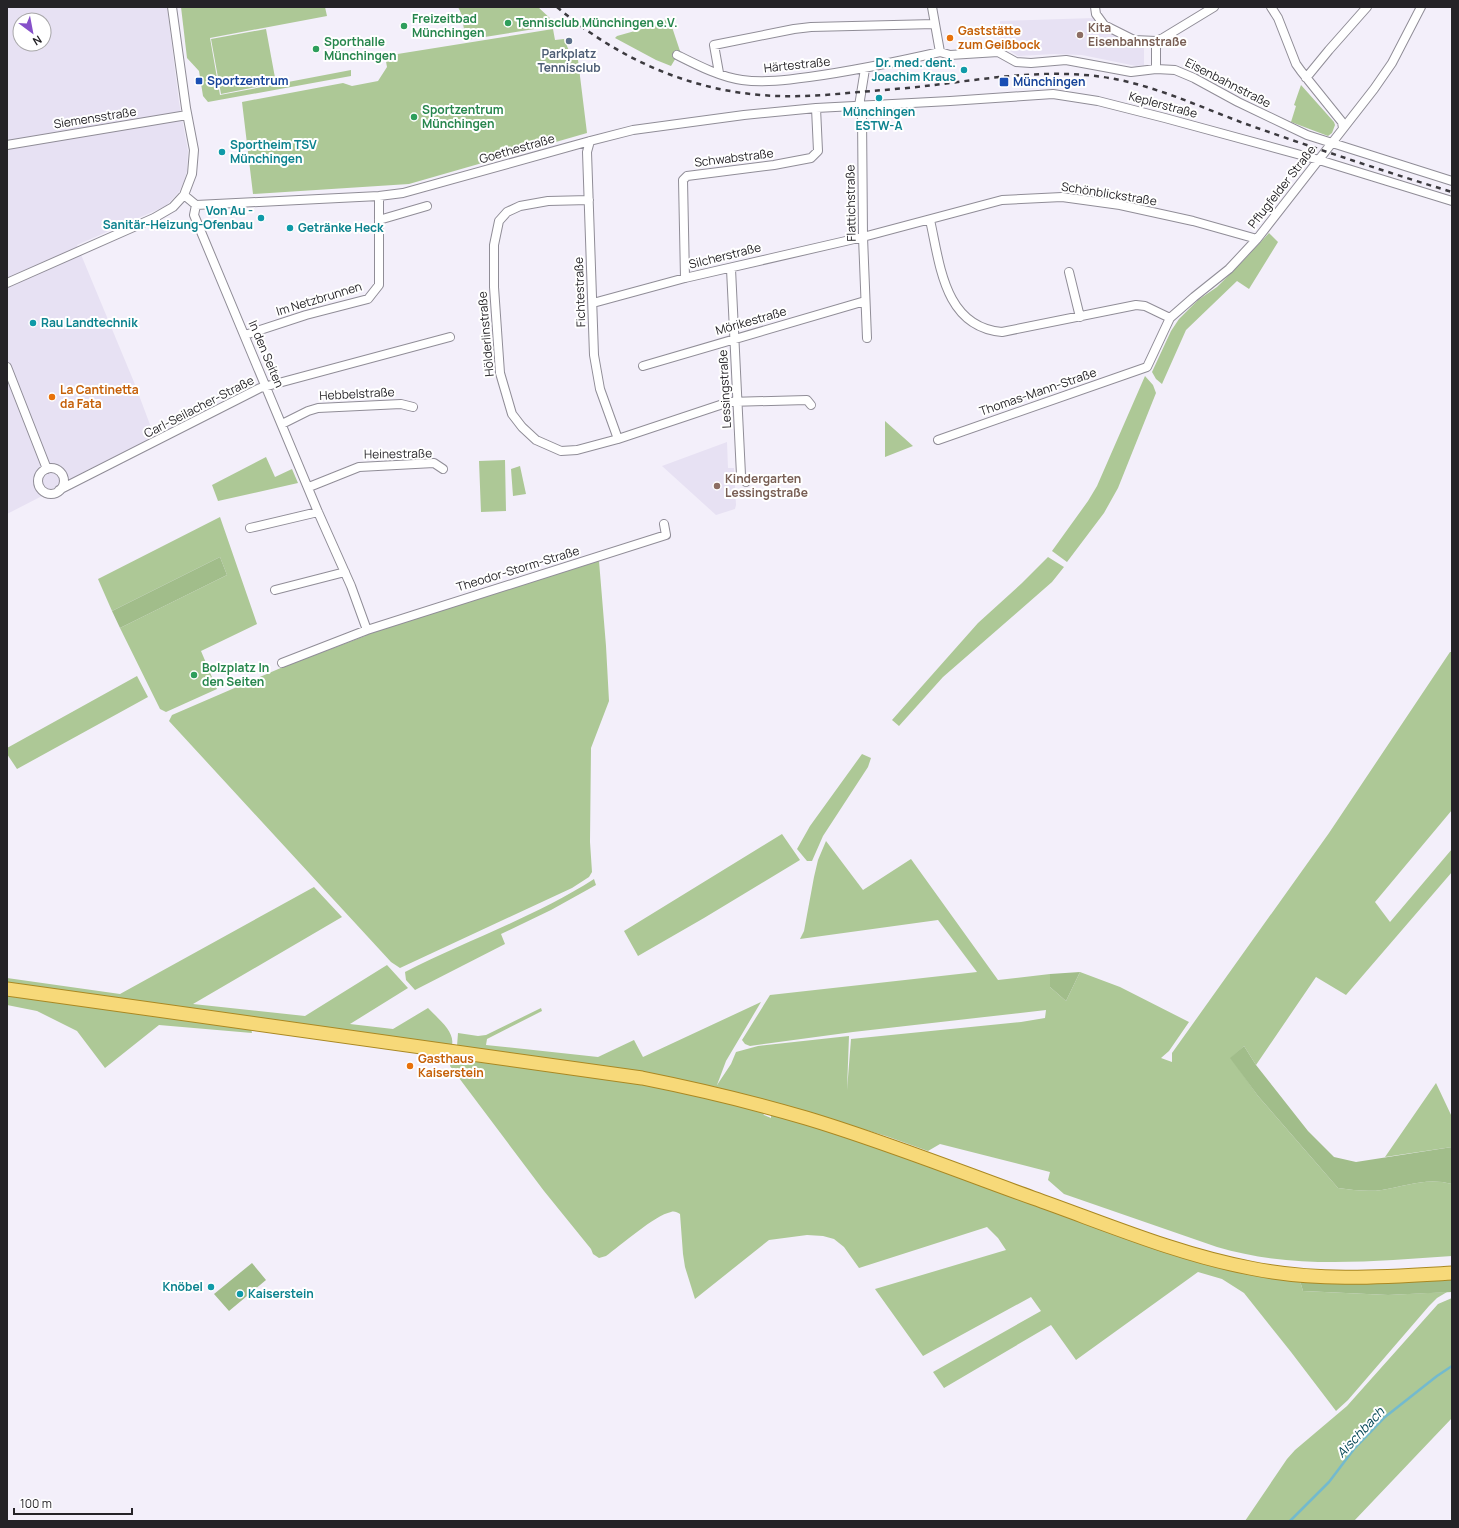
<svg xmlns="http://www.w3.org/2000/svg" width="1459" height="1528" font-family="Manrope,sans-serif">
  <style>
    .built { fill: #e7e1f3; fill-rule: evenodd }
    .green { fill: #adc896 }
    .forest { fill: #a1bd8a }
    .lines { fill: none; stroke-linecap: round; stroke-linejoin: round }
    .stream { stroke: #73bace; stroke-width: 2.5 }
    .minor-casing { stroke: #908d97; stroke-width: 10 }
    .primary-casing { stroke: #a82; stroke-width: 15 }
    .minor { stroke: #fff; stroke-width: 8 }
    .primary { stroke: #f7d979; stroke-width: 13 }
    .rail { stroke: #3c3a3f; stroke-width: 2.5; stroke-dasharray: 5 5; stroke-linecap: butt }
    .leisure-dot { fill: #2e9e5b; stroke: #fff; stroke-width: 1.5 }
    .education-dot { fill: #8d6e63; stroke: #fff; stroke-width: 1.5 }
    .food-dot { fill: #e8710a; stroke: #fff; stroke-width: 1.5 }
    .service-dot { fill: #5c6f8a; stroke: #fff; stroke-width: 1.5 }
    .culture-dot { fill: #0f9aa8; stroke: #fff; stroke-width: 1.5 }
    .transit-dot { fill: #1a4fb4; stroke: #fff; stroke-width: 1.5 }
    .labels { text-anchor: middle; stroke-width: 4; stroke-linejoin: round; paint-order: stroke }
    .leisure-label { font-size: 12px; font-weight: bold; fill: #27864d; stroke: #fff; text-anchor: start }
    .education-label { font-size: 12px; font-weight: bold; fill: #785e54; stroke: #fff; text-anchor: start }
    .food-label { font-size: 12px; font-weight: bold; fill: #c56008; stroke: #fff; text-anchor: start }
    .service-label { font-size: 12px; font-weight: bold; fill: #4e5e75; stroke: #fff }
    .culture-label { font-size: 12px; font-weight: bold; fill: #0d838f; stroke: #fff; text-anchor: start }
    .street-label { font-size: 12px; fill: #252327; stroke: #fff }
    .transit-label { font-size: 12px; font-weight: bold; fill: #164399; stroke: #fff; text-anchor: start }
    .water-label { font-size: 13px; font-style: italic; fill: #014554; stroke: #fff }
  </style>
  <rect width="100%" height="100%" fill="#f3effa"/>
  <!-- built -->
  <path class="built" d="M7,7H167L179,102L188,151L187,171L184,182L179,192L166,206L77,245L134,382L155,438L7,514ZM20,20H44V44H20Z
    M1094,18L1102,27L1109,32L1134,45H1144V65L1136,66L1082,55L1055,54L1018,56L1001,45L1000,21Z
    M727,442L728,468H734L736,505L735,509L716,515L662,466Z"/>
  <!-- green -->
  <path class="green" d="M181,7H325L327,16L210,38L220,95L351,70V76L208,102L203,96L199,71L187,58Z
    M458,7H538L553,21V26L466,40L461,13Z
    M669,18L680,51L671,66L656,60L615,38L617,36L649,27Z
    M266,29L276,83L221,94L211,39Z
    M553,29L555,40L564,39L573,60H578L587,133L409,184L253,194L242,102L343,83L352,86L378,81L387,67L385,56Z
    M1301,85L1334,122L1335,125L1332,133L1328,136L1291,122L1296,106L1294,105Z
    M1269,233L1278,242L1249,289L1237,281L1186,330L1162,384L1156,379L1152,372L1171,331L1179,319L1198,300L1217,287L1243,261Z
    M1145,376L1153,385L1156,393L1118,488L1104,513L1067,562L1052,551L1088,501L1097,486Z
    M885,421L913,446L885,457Z
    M266,457L275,477L292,469L298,483L218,501L212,485Z
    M505,460L506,511L481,512L479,461Z
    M520,466L526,494L513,496L511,469Z
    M220,517L257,624L201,651L217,689L166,712L160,709L120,628L227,575L220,557L112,611L98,579Z
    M1048,557L1064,567L1052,582L943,677L899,726L892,720L978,623L1022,583Z
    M599,561L606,646L609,701L591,748L590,842L592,872L589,877L572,888L400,968L391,962L169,721L172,715L283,667L365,636L369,632Z
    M1450,652H1452V810L1375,902L1390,922L1452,849V872L1346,995L1316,977L1256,1065L1244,1046L1231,1058L1258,1096L1338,1188C1353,1190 1367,1192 1382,1190C1406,1186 1427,1177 1452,1184V1256C1374,1261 1294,1270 1217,1247L1064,1194L1048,1180L1050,1172L940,1144L928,1151L886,1136L768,1101L716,1087L551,1059L457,1046L458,1033L478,1036L486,1035L541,1008L542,1011L487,1039L486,1045L598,1057L634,1040L643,1057L761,1002L726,1061L717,1085L731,1064L736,1052L758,1046L849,1036L847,1090L851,1039L1021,1022L1045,1018L1046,1010L853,1032L750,1046L745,1044L742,1040L770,995L977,972L938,920L800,939L804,931L814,877L818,860L826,841L863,890L911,859L998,980L1050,974V987L1066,1001L1080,972L1120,987L1189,1022L1169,1051L1161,1058L1172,1062V1053L1329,833Z
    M137,676L148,697L17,769L7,754V748Z
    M862,754L871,758L868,767L823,836L812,861H807L797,849L810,826Z
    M782,834L800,860L704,918L638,956L624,931Z
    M594,879L596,885L551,910L501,934L505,944L415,990L406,980L405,972C467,940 535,917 594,879Z
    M314,887L342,917L193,1004L305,1016L387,965L408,988L350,1024L393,1029L428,1008C437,1018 455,1031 452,1045L7,983V978L120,994Z
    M7,996L251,1028L252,1033L159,1025L105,1068L77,1031L37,1011L7,1005Z
    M459,1057L651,1085L761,1110L764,1115L771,1118V1115L774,1114L886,1151L994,1189L1300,1281L1303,1291L1388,1295L1447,1292L1437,1298L1429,1306L1348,1400L1336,1411L1291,1352L1244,1293L1222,1279L1198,1272L1076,1360L1051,1325L944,1388L933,1372L1041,1311L1031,1297L923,1356L875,1289L1006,1250L998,1238L987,1227L859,1268L844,1247L834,1239L823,1236L807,1235L769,1240L695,1299L685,1267L683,1254L680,1214C677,1212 674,1211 671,1212C655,1215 620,1246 606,1256L599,1258L593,1254L591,1249L544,1191L450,1066L451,1061Z
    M1436,1083L1452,1117V1147L1385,1157Z
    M1452,1298V1418L1354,1521H1245L1287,1459L1295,1450L1347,1406L1438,1304Z"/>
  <!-- forest -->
  <path class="forest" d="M220,557L227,575L120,628L112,611Z
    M1080,972L1066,1001L1050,987V974Z
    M1244,1046L1256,1065L1308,1131L1334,1157L1356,1162L1452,1147V1184C1427,1177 1406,1186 1382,1190C1367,1192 1353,1190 1338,1188L1258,1096L1230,1058Z
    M252,1263L266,1280L229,1311L214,1294Z
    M1452,1279V1292L1388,1295L1303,1291L1300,1281C1351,1285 1401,1282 1452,1279Z"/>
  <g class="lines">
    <!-- stream -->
    <path class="stream" d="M1290,1521L1329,1482L1354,1449L1385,1417L1437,1376L1452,1366"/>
    <defs>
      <path id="minor" d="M932,7L940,52
        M1095,7L1096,14L1104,25L1134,40L1156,41
        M1271,7L1278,18L1296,64L1301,71L1342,122L1343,128
        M677,55C697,65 720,77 742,80C764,83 787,80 809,77C853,71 896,62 940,52L950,55L998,52L1016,62L1031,63L1066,60L1131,72L1156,69L1175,70L1194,78L1238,102L1307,135L1452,181
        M865,69L859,106L862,114L863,237L867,338
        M1156,69V41L1163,38L1214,7
        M719,73L714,45L794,29L811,27L935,24
        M1306,78L1329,50L1367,7
        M590,141L587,152L594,355L600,389L618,439
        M7,145L187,115
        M184,195L196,205L379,196L403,193L590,141L633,130L744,115L816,108L950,101L1053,94L1098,101L1165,118L1319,160L1452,201
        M589,200L548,201L520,206L507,212L499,221L494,245V287L500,373L512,414L522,427L536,440L561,451L577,450L618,439L729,402L807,400L811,405
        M196,205L194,215L318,512L351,586L367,630
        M379,220L427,206
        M930,220C940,264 944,327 1002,332L1136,305L1145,306L1170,318
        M731,269L741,475L746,482
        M1069,272L1080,317
        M685,278L683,180L687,176L774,165L811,158L818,151L816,108
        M7,283L154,218L173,207L184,195L192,174L194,150L186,108L172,7
        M593,303L685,278L863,237L1002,200L1062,197L1120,205L1193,221L1257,239
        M245,335L306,315L368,299L379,285V196
        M643,366L865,301
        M7,367L47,469
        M282,424L308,411L318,408L401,404L413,407
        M938,440L1147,367L1170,318L1194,297L1229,269L1257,239L1374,89L1392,63L1421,7
        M38 481a13 13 0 1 1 26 0a13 13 0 1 1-26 0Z
        M309,487L359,467L434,463L443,469
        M59,490L260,388L450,337
        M250,528L318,512
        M275,590L345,572
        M282,663L367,630L666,535L664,524"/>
      <path id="primary" d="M7,989L642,1078C697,1089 752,1102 806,1118C883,1141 958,1171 1033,1198C1104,1223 1176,1254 1250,1268C1317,1282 1384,1277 1452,1273"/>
    </defs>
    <!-- minor casing -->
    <use href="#minor" class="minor-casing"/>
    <!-- primary casing -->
    <use href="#primary" class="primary-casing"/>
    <!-- minor -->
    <use href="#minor" class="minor"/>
    <!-- primary -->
    <use href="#primary" class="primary"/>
    <!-- rail -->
    <path class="rail" d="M557,7C614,56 685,89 761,95C794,98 827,95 859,92C884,90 910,88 934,85C990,78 1047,69 1103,77C1152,84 1200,107 1246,124C1314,148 1383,171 1452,192"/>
  </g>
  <!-- markers -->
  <g class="leisure-dot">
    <circle cx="508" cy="23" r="4"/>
    <circle cx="404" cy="26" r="4"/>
    <circle cx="316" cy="49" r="4"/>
    <circle cx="414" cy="117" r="4"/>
    <circle cx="194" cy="675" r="4"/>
  </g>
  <g class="education-dot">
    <circle cx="1080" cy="35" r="4"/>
    <circle cx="717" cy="486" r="4"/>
  </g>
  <g class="food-dot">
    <circle cx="950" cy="38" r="4"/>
    <circle cx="52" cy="397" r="4"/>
    <circle cx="410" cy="1066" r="4"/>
  </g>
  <circle class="service-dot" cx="569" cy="41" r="4"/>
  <g class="culture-dot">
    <circle cx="964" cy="70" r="4"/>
    <circle cx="879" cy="98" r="4"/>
    <circle cx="222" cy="152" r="4"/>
    <circle cx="261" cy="218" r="4"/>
    <circle cx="290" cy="228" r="4"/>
    <circle cx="33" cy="323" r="4"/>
    <circle cx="211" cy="1287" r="4"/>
    <circle cx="240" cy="1294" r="4"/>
  </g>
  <g class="transit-dot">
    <rect x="195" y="77" width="8" height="8" rx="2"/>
    <rect x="999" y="77" width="10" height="10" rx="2"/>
  </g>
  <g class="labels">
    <!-- leisure labels -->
    <g class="leisure-label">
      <text x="412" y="23">Freizeitbad<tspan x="412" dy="14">Münchingen</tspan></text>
      <text x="516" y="27">Tennisclub Münchingen e.V.</text>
      <text x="324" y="46">Sporthalle<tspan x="324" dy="14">Münchingen</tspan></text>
      <text x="422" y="114">Sportzentrum<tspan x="422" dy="14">Münchingen</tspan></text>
      <text x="202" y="672">Bolzplatz In<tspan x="202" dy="14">den Seiten</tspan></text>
    </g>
    <!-- education labels -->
    <g class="education-label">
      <text x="1088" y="32">Kita<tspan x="1088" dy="14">Eisenbahnstraße</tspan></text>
      <text x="725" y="483">Kindergarten<tspan x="725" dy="14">Lessingstraße</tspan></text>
    </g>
    <!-- food labels -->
    <g class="food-label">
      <text x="958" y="35">Gaststätte<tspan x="958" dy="14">zum Geißbock</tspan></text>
      <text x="60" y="394">La Cantinetta<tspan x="60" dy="14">da Fata</tspan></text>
      <text x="418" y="1063">Gasthaus<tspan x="418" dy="14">Kaiserstein</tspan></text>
    </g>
    <!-- service labels -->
    <g class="service-label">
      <text x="569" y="58">Parkplatz<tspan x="569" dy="14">Tennisclub</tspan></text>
    </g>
    <!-- culture labels -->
    <g class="culture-label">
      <text x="956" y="67" text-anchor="end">Dr. med. dent.<tspan x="956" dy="14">Joachim Kraus</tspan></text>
      <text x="879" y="116" text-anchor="middle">Münchingen<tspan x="879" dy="14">ESTW-A</tspan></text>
      <text x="230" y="149">Sportheim TSV<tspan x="230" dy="14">Münchingen</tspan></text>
      <text x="253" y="215" text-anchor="end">Von Au -<tspan x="253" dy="14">Sanitär-Heizung-Ofenbau</tspan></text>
      <text x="298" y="232">Getränke Heck</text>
      <text x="41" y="327">Rau Landtechnik</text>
      <text x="203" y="1291" text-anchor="end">Knöbel</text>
      <text x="248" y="1298">Kaiserstein</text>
    </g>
    <!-- street labels -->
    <g class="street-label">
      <text transform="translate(797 65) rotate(-6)" y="4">Härtestraße</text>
      <text transform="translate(1228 83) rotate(27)" y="4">Eisenbahnstraße</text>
      <text transform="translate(1163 105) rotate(15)" y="4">Keplerstraße</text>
      <text transform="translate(95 118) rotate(-9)" y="4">Siemensstraße</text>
      <text transform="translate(517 149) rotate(-16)" y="4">Goethestraße</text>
      <text transform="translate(734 158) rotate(-7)" y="4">Schwabstraße</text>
      <text transform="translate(1282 187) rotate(-52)" y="4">Pflugfelder Straße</text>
      <text transform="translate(1109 194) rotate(9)" y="4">Schönblickstraße</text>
      <text transform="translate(851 203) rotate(-91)" y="4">Flattichstraße</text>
      <text transform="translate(725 256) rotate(-14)" y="4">Silcherstraße</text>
      <text transform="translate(580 292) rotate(-92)" y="4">Fichtestraße</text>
      <text transform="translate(319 299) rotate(-17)" y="4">Im Netzbrunnen</text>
      <text transform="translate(751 321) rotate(-16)" y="4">Mörikestraße</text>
      <text transform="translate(486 334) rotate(-95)" y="4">Hölderlinstraße</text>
      <text transform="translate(266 354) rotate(67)" y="4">In den Seiten</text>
      <text transform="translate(725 389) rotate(-93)" y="4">Lessingstraße</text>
      <text transform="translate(1038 392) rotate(-19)" y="4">Thomas-Mann-Straße</text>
      <text transform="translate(357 394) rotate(-3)" y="4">Hebbelstraße</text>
      <text transform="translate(199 407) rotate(-27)" y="4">Carl-Seilacher-Straße</text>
      <text transform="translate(398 454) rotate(-1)" y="4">Heinestraße</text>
      <text transform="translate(518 569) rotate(-17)" y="4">Theodor-Storm-Straße</text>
    </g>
    <!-- transit labels -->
    <g class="transit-label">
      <text x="207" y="85">Sportzentrum</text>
      <text x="1013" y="86">Münchingen</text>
    </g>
    <!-- water labels -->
    <g class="water-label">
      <text transform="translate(1360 1432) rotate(-47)" y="5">Aischbach</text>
    </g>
  </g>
  <!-- border -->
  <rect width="1459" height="1528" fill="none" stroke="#252327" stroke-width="16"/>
  <!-- north arrow -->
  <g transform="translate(32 32) rotate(148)"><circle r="19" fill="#ffffff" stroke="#a8a7a9"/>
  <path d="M0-3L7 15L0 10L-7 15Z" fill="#8651c9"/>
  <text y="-6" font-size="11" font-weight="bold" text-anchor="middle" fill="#252327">N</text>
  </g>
  <!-- scale -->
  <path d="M14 1508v6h118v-6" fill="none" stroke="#252327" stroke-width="2"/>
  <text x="20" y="1508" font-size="12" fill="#252327" stroke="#ffffff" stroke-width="3" paint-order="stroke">100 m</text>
</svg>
